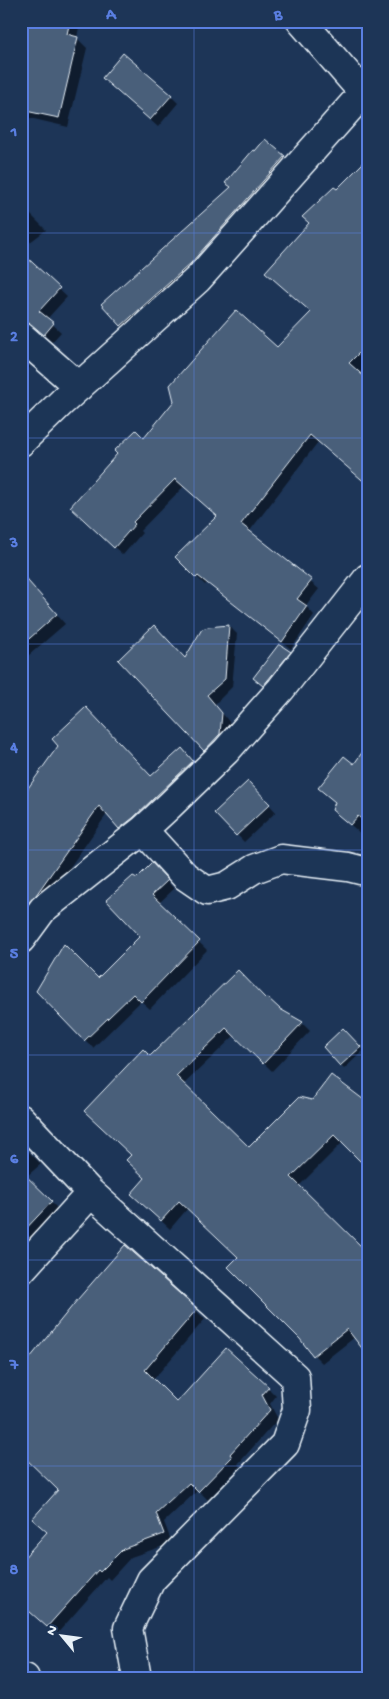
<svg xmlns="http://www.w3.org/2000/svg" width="389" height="1699" font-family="'Gochi Hand',sans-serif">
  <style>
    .shadow { fill: #0007 }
    .building { fill: #495e7a; stroke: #e8f1f8 }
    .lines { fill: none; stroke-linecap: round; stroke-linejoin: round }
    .minor-casing { stroke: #e8f1f8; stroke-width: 31 }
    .tertiary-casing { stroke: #e8f1f8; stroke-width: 31 }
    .minor { stroke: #1d3557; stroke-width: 28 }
    .tertiary { stroke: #1d3557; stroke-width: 28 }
    .grid { fill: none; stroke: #5a7fe2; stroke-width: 1; stroke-opacity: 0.55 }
    .neatline { fill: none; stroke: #5a7fe2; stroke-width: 2 }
    .grid-label { font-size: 16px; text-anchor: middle; font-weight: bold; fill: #5a7fe2 }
  </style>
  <rect width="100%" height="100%" fill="#1d3557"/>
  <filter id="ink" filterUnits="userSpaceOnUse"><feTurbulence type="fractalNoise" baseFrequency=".02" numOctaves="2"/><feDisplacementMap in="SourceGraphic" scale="10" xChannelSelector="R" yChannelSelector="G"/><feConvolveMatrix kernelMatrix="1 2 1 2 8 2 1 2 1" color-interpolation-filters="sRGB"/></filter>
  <g filter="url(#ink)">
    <!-- shadow -->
    <path class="shadow" d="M39,21H73L79,27L77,38L87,48L68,127L21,116V46Z
      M103,78L171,96L178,103L158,127Z
      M265,141L293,166L131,334L103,304L231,188L226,183Z
      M368,160V484L318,442L249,532L319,589L306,606L314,615L291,649L207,583L205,585L177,557L218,516L184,486L140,531L142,533L123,555L79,515L144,440L277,348L312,313L310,223L337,191Z
      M21,205L46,230L21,249Z
      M21,254L67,297L47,319L61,332L52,342L41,332L33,328L21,331Z
      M21,359L30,367L21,377Z
      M21,573L65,624L21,662Z
      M229,626L237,634L232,687L215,704L230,723L228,742L213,758L205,750L185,659Z
      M290,652L293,656L267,689L258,682Z
      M368,746V826L361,834L344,819L336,803L320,788L354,766Z
      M190,758L201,770L129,836L107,814L54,890L21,925V800L151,778Z
      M255,789L276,812L244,842L216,813Z
      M160,873L174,889L159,903L207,950L150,1009L141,1001L93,1048L37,991L98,980L142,936L137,879Z
      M266,1000L279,1010L302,1023L310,1031L272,1071L235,1035L183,1085L249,1148L299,1098L343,1142L299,1186L355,1337L322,1363L314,1355L239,1257L188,1208L170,1229L141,1202L147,1178L132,1155L150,1058Z
      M343,1030L363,1051L344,1069L325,1048Z
      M21,1144L41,1164L26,1177L60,1211L21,1252Z
      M125,1246L205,1319L153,1380L177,1404L268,1388L276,1396L270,1404L278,1419L238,1464L240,1466L208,1500L198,1490L164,1522L172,1543L131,1557L110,1580L107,1577L56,1635L21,1603L48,1533L60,1490L21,1453V1355L29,1361Z"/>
    <!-- building -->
    <path class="building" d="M26,21H70L67,34L78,37L59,118L21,110V40Z
      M123,53L172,95L150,120L102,78Z
      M265,139L285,156L191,263L121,326L101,304L231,187L225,183L253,150L255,151Z
      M368,158V344L349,363L368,380V485L310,435L241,524L312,580L297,599L307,606L282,642L198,576L196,578L175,557L217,516L175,479L133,522L135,524L114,548L70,507L117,454L114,451L136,430L144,438L174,401L170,385L236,310L277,347L311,312L265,272L309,223L302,217L334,187L337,189Z
      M21,252L60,288L39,311L54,323L44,335L31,324L21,321Z
      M21,573L57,614L21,646Z
      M154,625L185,658L202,629L208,627L229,625L225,679L207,695L222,713L220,734L204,751L118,660Z
      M279,644L291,652L263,686L253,678Z
      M86,707L151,776L182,748L193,761L133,818L119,829L99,806L36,895L21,912V798L58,746L52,739Z
      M368,744V825L358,816L350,825L332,810L335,802L318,788L344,756L354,764Z
      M248,781L270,804L236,836L214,813Z
      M152,863L168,880L152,895L200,941L141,1002L133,994L84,1041L36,991L64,944L98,978L140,936L106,900L133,876L137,878Z
      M238,970L266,999L267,997L280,1009L303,1022L263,1064L226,1028L176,1076L249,1147L299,1097L312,1100L331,1075L368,1103V1169L334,1135L291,1177L368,1253V1356L347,1329L313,1356L300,1339L228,1267L238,1257L179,1201L161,1221L131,1194L145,1178L126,1160L131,1155L84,1111L143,1049L150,1056Z
      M343,1028L361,1047L340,1066L323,1047Z
      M21,1171L52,1201L21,1234Z
      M125,1245L197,1309L145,1370L177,1402L226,1348L269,1387L262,1395L270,1410L230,1454L232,1457L198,1492L189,1483L156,1513L164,1534L123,1549L100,1572L98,1570L47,1627L21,1604V1561L47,1532L32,1519L58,1490L21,1454V1369L78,1299Z"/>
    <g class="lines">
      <defs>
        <path id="minor" d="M21,336L79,387
          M21,442L63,401L198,279L363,93
          M143,830L185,876L207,891L227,886L254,869L281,859L348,867L368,872
          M21,939L43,909L143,830L169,806L226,751L281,689L368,578
          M21,1119L91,1193L295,1377L297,1410L285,1444L151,1580L128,1628L137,1678
          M21,1270L91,1193
          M21,1677L25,1678"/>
        <path id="tertiary" d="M301,21L368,98"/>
      </defs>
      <!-- minor casing -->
      <use href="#minor" class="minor-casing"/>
      <!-- tertiary casing -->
      <use href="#tertiary" class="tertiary-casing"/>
      <!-- minor -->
      <use href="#minor" class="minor"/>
      <!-- tertiary -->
      <use href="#tertiary" class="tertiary"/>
    </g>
  </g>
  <!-- grid -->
  <path class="grid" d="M194,21V1678M21,233H368M21,438H368M21,644H368M21,850H368M21,1055H368M21,1260H368M21,1466H368"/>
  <!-- margin -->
  <rect width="389" height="1699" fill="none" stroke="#1d3557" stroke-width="55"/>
  <!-- north arrow -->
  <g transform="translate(62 1636) rotate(299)" stroke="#1d3557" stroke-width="4" paint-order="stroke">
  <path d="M0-4L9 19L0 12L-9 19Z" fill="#e8f1f8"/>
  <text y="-8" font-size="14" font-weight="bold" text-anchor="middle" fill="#e8f1f8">N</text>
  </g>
  <rect x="28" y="28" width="334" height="1644" class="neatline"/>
  <g class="grid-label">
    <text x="111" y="19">A</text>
    <text x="278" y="19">B</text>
    <text x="14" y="136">1</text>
    <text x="14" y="341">2</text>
    <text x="14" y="547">3</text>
    <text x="14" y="752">4</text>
    <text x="14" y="958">5</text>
    <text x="14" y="1163">6</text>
    <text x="14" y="1369">7</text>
    <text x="14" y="1574">8</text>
  </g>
</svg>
